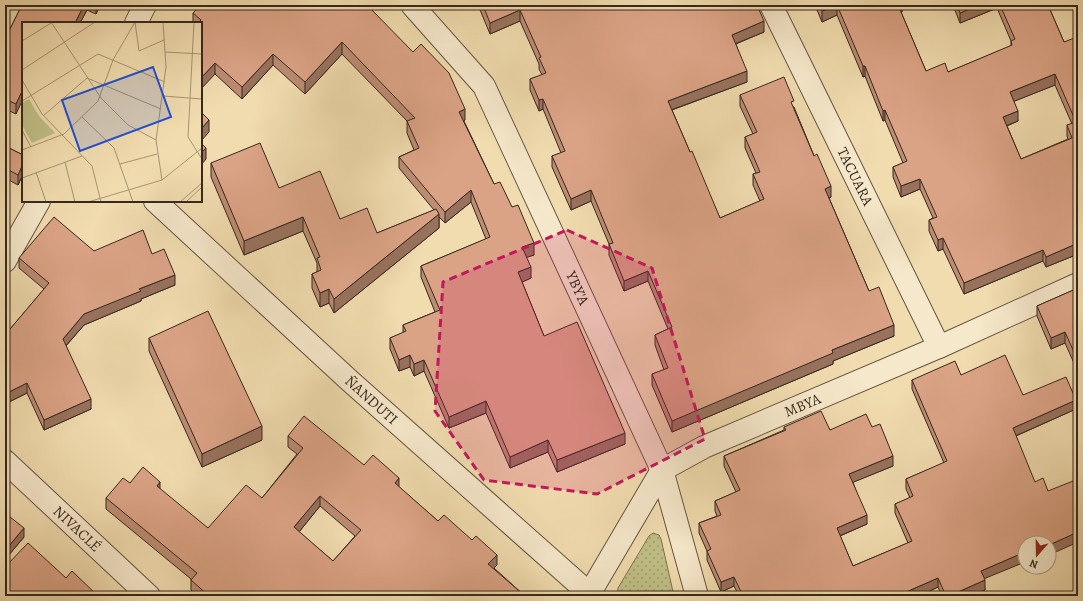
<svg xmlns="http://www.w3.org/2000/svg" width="1083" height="601" font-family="Alegreya,serif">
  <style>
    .grass { fill: url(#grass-dots); stroke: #7b7452 }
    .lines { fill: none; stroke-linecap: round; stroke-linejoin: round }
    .minor-casing { stroke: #655542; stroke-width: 24 }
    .minor { stroke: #f6e8cb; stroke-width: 22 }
    .wall { fill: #bc8c73; stroke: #36281e; fill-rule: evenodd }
    .shaded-wall { fill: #99725e; stroke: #36281e }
    .building { fill: #dba386; stroke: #36281e; fill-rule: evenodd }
    .marked { fill: #c2185b; fill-opacity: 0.2; stroke: #c2185b; stroke-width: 3; stroke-dasharray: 8 5; stroke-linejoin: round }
    .labels { text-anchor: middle; stroke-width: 3.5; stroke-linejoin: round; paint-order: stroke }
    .street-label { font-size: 15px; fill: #36281e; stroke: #f6e8cb }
    .inset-road { fill: none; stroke: #a69475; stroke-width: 1 }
    .view { fill: #1d4ed8; fill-opacity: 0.15; stroke: #1d4ed8; stroke-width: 2 }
    .inset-edge { fill: none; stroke: #36281e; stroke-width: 2 }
  </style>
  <defs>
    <pattern id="grass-dots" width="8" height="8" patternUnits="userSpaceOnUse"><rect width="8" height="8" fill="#c0bf86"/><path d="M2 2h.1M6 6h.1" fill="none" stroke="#9d9b6d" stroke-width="1.8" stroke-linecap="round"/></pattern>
  </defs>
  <rect width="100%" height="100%" fill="#f1dcaf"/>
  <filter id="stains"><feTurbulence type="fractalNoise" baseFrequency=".005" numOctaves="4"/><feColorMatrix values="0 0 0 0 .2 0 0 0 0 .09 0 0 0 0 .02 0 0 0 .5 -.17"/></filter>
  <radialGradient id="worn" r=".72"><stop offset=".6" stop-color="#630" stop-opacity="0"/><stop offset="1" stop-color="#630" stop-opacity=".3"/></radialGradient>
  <!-- grass -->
  <path class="grass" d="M653,533L659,535L661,539L674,596H617L618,588L649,536Z"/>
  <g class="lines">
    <defs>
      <g id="minor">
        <path id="s1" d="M412,5L484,86L662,470L697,596"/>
        <path id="s2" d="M771,5L939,347"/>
        <path d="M136,23L145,5"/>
        <path id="s3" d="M155,201L350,381L592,596"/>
        <path d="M5,261L39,201"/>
        <path id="s4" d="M5,461L149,596"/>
        <path id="s5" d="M588,596L662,470L704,447L939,347L1078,284"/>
      </g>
    </defs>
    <!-- minor casing -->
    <use href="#minor" class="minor-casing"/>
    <!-- minor -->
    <use href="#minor" class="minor"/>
  </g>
  <!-- wall -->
  <path class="wall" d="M22,5H100L96,14L87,10L80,23H23L16,114L5,109V39Z
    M367,5L465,120L464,121L494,184L534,255L526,257L531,278L522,282L544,336L625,444L557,472L548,452L510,468L486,413L449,428L424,371L414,376L410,367L399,371L390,349V338L403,333V325L435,312L421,277V266L486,239L471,202L445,223L439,217V228L334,313L329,303L320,307L312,288V274L317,272V263L303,231L244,255L211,177V163L279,188L340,219L377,233L434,210L399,168V157L414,150L407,133V121L342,54L305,94L273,65L242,99L215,74L201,23H193V13Z
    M478,5H757L764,32L736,44L747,82L672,110L690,152L720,218L760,201L753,185V174L756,173L745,148V137L753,134L740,106V95L794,107L831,197L829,198L869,291L894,336L833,361V364L672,432L652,385V374L664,370L655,345V335L668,329L648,281L624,291L609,255V244L591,201L571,210L552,167V156L561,153L543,109L539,111L530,90V79L542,75L539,69V64L520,21L490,34Z
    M815,5H902V12H901L926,71L948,72L1011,46V41L997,8L960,23L953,5H1048L1064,42L1078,40V254L1046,267L1043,261L964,294L943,249L938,251L929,231V220L933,218L920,189L901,197L893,177V167L903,163L885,120L883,121L865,76L863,77L837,15L822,22ZM1055,85L1072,124L1067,125V136L1068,139L1021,159L1007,126L1018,121L1014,101Z
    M5,146L23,155V174L18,185L5,178Z
    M94,251L152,254L175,285L141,299V301L84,325L66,346L91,409L44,430L27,393L5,404V335L44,289L19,268V258Z
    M1078,288V372L1065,343L1051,349L1037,316V306Z
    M149,338L262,440L202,467L149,351Z
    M961,375L1023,395L1076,409L1016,436L1049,543H1025L984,579L985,590L971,596H942L938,587L919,596H739L734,586L721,592L707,560V551L699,533V523L717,516L715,511V501L736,492L724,466V456L784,430V427L830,430L872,427L893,466L853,482L867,524L840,536L853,566L908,543L895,513V504L910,498L906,489V479L944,463L912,389V380Z
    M288,436L364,465L399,487L438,521L497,565L494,568L525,596H197L191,590V579L106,509V498L130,483L208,528L262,498L297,454L288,447ZM320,506L355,536L333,561L299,532Z
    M5,513L24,537L8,556L5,554Z"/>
  <!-- shaded-wall -->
  <path class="shaded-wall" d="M84,5H87V10L80,23H75Z
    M96,5H100L96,14Z
    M837,5V15L822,22V11Z
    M897,5H902V12L897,14Z
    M979,5H997V8L960,23V13Z
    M520,10V21L490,34V23Z
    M764,21V32L732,45V35Z
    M342,42V54L305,94V82Z
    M273,54V65L242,99V87Z
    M215,63V74L201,89V78Z
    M863,66H865V76L863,77Z
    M747,71V82L668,111V101Z
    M1055,74V85L1010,103V92Z
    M23,89V99L16,114V104Z
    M543,99V109L539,111V100Z
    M465,109V120L459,123V112Z
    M885,110V120L883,121V111Z
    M1018,111V121L1003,127V117Z
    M209,120V132L201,141V129Z
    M206,148V159L201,165V153Z
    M23,164V174L18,185V175Z
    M920,179V189L901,197V186Z
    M831,186V197L825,200V189Z
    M471,190V202L445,223V212Z
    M591,190V201L571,210V199Z
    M439,214V228L334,313V299Z
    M303,217V231L244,255V241Z
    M943,238V249L938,251V240Z
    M534,243V255L522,259V247Z
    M1078,243V254L1046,267V257Z
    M1043,250V261L964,294V283Z
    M531,267V278L518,284V272Z
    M648,271V281L624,291V281Z
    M175,275V285L141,299V301L84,325L63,349V339L84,314L139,289Z
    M329,289V303L320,307V293Z
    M894,325V336L833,361V364L672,432V421L832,350Z
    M1065,332V343L1051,349V338Z
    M410,355V367L399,371V360Z
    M424,360V371L414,376V364Z
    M27,383V393L5,404V394Z
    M91,399V409L44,430V420Z
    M1076,400V409L1013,437V428Z
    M486,401V413L449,428V417Z
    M262,426V440L202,467V454Z
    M625,433V444L557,472V460Z
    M548,440V452L510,468V457Z
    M893,456V466L849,484V474Z
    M399,478V489L395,483Z
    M160,482V493L157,486Z
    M320,496V506L294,538V527Z
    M867,515V524L837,537V528Z
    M24,528V537L8,556V547Z
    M1078,532V542L1049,555V545Z
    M1025,552V562L981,580V571Z
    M497,555V565L488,574V564Z
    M734,577V586L721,592V582Z
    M938,578V587L919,596H897Z
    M985,580V590L971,596H949Z"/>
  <!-- building -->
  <path class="building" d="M22,5H84L75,23H23V89L16,104L5,99V39Z
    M201,5H367L413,52L421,44L449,73L465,109L459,112L494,184L500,182L512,207L518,205L534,243L522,247L531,267L518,272L544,336L577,322L625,433L557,460L548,440L510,457L486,401L449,417L424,360L414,364L410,355L399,360L390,338L406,331L403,325L440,310L421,266L490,237L471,190L445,212L399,157L419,148L407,121L415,118L342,42L305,82L273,54L242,87L215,63L201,78V23H198L201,20L193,13Z
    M483,5H757L764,21L732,35L747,71L668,101L690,152L692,151L720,218L764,199L753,174L760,172L745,137L757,132L740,95L784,77L794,101L791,102L814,156L817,154L831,186L825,189L869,291L879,287L894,325L832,350L833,353L672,421L652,374L668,368L655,335L672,327L648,271L624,281L609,244L613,243L591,190L571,199L552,156L565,151L543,99L539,100L530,79L546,73L539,58L541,57L520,10L490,23Z
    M819,5H837L822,11Z
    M837,5H898L926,71L945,63L948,72L1012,45L1011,41L1015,39L1000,5H1048L1064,42L1077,37L1078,40V243L1046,257L1043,250L964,283L943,238L938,240L929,220L937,217L920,179L901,186L893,167L907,161L885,110L883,111L865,66H863ZM1055,74L1076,122L1067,125L1072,138L1021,159L1003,117L1018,111L1010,92Z
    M957,5H979L960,13Z
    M201,112L209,120L201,129Z
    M201,143L206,148L201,153Z
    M260,143L279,188L320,171L340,219L367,208L377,233L436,209L439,214L334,299L329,289L320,293L312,274L321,270L317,258L320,257L303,217L244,241L211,163Z
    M5,146L23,155V164L18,175L5,168Z
    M54,217L94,251L143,230L152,254L164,249L175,275L139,289L141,291L84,314L63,339L91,399L44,420L27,383L5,394V335L49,283L19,258Z
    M1078,288V361L1065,332L1051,338L1037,306Z
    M208,311L262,426L202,454L149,338Z
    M1005,355L1023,395L1066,377L1076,400L1013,428L1035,482L1043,478L1048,491L1078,479V532L1049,545V543H1025V552L981,571L985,580L949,596H946L938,578L897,596H743L734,577L721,582L707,551L711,549L699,523L721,515L715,501L740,490L724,456L786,430L784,427L821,411L830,430L866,414L872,427L880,424L893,456L849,474L867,515L837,528L853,566L912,541L895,504L913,496L906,479L947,461L912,380L955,361L961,375Z
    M304,416L364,465L373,455L399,478L395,483L438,521L444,515L472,540L476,536L497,555L488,564L525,596H225L221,593L218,596H209L191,580L197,573L106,498L123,478L130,483L143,467L160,482L157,486L208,528L246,485L262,498L303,448L288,436ZM320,496L361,530L333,561L294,527Z
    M5,513L24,528L8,547L5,544Z
    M28,543L66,578L72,571L98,596H5V567Z"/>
  <!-- marked area -->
  <path class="marked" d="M567,230L652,268L705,439L597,494L484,480L435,411L443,282Z"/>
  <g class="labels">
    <!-- street labels -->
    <g class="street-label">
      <text dy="5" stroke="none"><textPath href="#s2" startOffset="191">TACUARA</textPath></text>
      <text dy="5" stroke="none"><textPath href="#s1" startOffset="331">YBY'A</textPath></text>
      <text dy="5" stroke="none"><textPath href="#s3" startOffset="294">ÑANDUTI</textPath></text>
      <text dy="5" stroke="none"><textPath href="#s5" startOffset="301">MBYA</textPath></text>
      <text dy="5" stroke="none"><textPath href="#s4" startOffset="99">NIVACLÉ</textPath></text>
    </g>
  </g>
  <!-- overview -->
  <g transform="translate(22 22)">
    <rect width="180" height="180" fill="#f1dcaf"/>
    <path d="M7,77L17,94L33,111L10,121L0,103V81Z" fill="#c0bf86"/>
    <path d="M7,92L15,107L6,111L0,96Z" fill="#c0bf86"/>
    <path class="inset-road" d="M29,0L79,76L106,103L134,118M113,0L117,29L142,18M172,0L166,115L180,137M0,19L29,1M143,30L180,32M0,48L73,0M0,58L20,92L70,144L79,180M141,74L180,77M0,79L76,32L143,60M21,94L65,56L139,87M60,95L92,126L111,180M0,108L9,125M0,128L42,112L76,79L91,38L113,0M43,140L53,180M98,142L135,132M14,150L24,180M0,156L60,134M140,158L134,118L144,45L141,0M66,180L140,158L180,126M158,180L180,161M164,180L180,165"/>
    <path class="view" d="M131,45L149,95L58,129L40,78Z"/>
    <rect width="180" height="180" class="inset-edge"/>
  </g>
  <!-- margin -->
  <rect width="1083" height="601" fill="none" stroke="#f1dcaf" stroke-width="20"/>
  <rect x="6" y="6" width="1071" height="589" fill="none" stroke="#36281e" stroke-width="2"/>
  <rect x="10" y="10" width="1063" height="581" fill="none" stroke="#36281e"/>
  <!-- north arrow -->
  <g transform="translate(1037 555) rotate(200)"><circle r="19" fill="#f6e8cb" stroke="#a99b86"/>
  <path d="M0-3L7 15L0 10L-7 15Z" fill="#8f2418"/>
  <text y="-6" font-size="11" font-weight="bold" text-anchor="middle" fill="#36281e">N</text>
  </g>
  <rect width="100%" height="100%" filter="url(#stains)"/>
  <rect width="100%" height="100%" fill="url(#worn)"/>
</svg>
